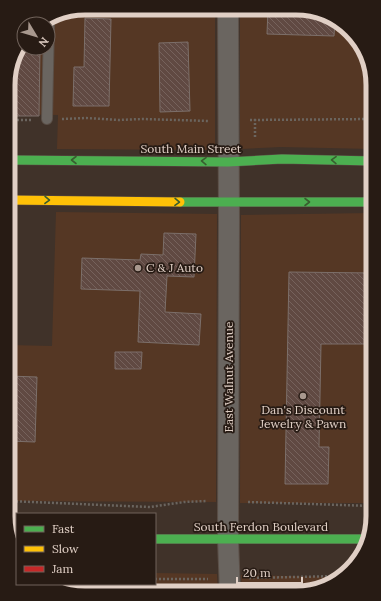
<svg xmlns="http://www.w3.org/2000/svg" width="381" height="601" font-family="Lora,serif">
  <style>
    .built { fill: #553724 }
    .building { fill: url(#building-back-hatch); stroke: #7c6f6a }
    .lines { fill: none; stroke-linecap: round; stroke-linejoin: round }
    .lane-casing { stroke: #5b4f47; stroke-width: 12 }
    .street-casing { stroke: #5b4f47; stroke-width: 22 }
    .fast-casing { stroke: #5b4f47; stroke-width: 10 }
    .slow-casing { stroke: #5b4f47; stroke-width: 10 }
    .jam-casing { stroke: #5b4f47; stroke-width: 10 }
    .path { stroke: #6b655f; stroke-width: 2.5; stroke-dasharray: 2 2; stroke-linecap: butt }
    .lane { stroke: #6a6560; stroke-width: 10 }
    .street { stroke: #6a6560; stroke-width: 20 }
    .fast { stroke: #4caf50; stroke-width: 9 }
    .slow { stroke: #ffc107; stroke-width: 9 }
    .jam { stroke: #c62828; stroke-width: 9 }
    .oneway { stroke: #385e2f }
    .poi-dot { fill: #a8988e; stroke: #271b14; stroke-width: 1.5 }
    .labels { text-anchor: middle; stroke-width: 3.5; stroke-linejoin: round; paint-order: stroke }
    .street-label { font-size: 12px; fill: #e0cfc5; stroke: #271b14 }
    .poi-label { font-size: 12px; fill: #e0cfc5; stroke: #271b14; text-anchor: start }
    .rim { fill: none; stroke: #e0cfc5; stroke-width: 5 }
  </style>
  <defs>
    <pattern id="building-back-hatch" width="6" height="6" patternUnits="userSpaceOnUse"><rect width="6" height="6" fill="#604942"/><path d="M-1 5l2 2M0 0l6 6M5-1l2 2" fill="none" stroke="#76625c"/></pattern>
  </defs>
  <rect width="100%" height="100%" fill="#403229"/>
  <!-- built -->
  <path class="built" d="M85,8L215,9V150L57,149L58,115L9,114V75L24,46V48H48V24H43Z
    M240,9H311L343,24L367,55L373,85V149L281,147L240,149Z
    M56,212L217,214L216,502L8,501V345L52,346Z
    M373,213V503H240L241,215Z
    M155,573L217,574L218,593L75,592L70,590V584H155Z
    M241,575L338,577L326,587L296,593H242Z"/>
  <!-- building -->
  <path class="building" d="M268,9H311L335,20L334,36L267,34Z
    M85,18L111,19L109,106H73L74,67H84Z
    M188,42L190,111L160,112L159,43Z
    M23,48H40L39,116H9V75Z
    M164,233L196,234L194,277L167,276L165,312L201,314L199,345L138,342L140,291L81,289L82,258L140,260L141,254L163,255Z
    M289,272L373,273V344H321L319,447H329L328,484H285Z
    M115,352H142L141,369H115Z
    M8,376L37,377L35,442L8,441Z"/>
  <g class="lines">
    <defs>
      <path id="lane" d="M47,119L49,22"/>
      <path id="street" d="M228,9L229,220L228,539L230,593"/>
      <path id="fast" d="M9,160L228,162L282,159L373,161
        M180,202H373
        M155,539H366"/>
      <path id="slow" d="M8,200L180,202"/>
      <path id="jam" d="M13,539H17"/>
    </defs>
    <!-- lane casing -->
    <use href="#lane" class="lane-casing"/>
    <!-- street casing -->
    <use href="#street" class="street-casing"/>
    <!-- fast casing -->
    <use href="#fast" class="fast-casing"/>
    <!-- slow casing -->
    <use href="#slow" class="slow-casing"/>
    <!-- jam casing -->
    <use href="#jam" class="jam-casing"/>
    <!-- path -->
    <path class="path" d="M62,119L86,118L118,120L143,119L209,121
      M255,119V139
      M9,120H31
      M250,120L373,119
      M8,501L150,507L184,502L207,501
      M248,502L373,506
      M249,578L340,576
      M155,579H208"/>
    <!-- lane -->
    <use href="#lane" class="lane"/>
    <!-- street -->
    <use href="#street" class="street"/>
    <!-- fast -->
    <use href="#fast" class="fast"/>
    <!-- slow -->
    <use href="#slow" class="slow"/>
    <!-- jam -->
    <use href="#jam" class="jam"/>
  </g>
  <!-- one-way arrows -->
  <defs><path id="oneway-chevron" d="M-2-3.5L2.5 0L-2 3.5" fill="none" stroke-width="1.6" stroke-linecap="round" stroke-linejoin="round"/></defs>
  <g class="oneway">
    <use href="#oneway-chevron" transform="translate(74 160) rotate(-180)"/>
    <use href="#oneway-chevron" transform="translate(334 160) rotate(-179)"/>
    <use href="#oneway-chevron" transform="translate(204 161) rotate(-179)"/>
    <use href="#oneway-chevron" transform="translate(47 200) rotate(1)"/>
    <use href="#oneway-chevron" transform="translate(177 202) rotate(1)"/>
    <use href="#oneway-chevron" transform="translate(307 202)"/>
  </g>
  <!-- markers -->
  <g class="poi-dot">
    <circle cx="138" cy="268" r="4"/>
    <circle cx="303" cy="396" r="4"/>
  </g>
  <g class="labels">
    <!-- street labels -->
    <g class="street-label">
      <text x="191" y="153">South Main Street</text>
      <text transform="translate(229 377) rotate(-90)" y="4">East Walnut Avenue</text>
      <text x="261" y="531">South Ferdon Boulevard</text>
    </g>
    <!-- poi labels -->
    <g class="poi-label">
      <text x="146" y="272">C &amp; J Auto</text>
      <text x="303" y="414" text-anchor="middle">Dan's Discount<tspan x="303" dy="14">Jewelry &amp; Pawn</tspan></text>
    </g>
  </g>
  <!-- crop -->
  <path d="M0 0H381V601H0ZM85 15H296A70 70 0 0 1 366 85V516A70 70 0 0 1 296 586H85A70 70 0 0 1 15 516V85A70 70 0 0 1 85 15Z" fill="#271b14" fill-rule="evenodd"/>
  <path class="rim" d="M85 15H296A70 70 0 0 1 366 85V516A70 70 0 0 1 296 586H85A70 70 0 0 1 15 516V85A70 70 0 0 1 85 15Z"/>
  <!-- legend -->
  <rect x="16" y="513" width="140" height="72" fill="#271b14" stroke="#71635b"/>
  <rect x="24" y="526" width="20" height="6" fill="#4caf50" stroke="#71635b"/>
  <text x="52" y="533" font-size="12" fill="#e0cfc5">Fast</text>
  <rect x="24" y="546" width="20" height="6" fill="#ffc107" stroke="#71635b"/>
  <text x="52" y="553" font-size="12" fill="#e0cfc5">Slow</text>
  <rect x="24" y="566" width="20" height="6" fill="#c62828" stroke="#71635b"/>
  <text x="52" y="573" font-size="12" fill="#e0cfc5">Jam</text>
  <!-- north arrow -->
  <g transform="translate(36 36) rotate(128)"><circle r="19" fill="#271b14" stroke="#71635b"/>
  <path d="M0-3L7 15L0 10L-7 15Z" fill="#a8988e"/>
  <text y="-6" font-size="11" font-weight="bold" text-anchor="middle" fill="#e0cfc5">N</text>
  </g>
  <!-- scale -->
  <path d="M237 577v6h65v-6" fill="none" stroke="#e0cfc5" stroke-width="2"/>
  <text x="243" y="577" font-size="12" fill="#e0cfc5" stroke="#271b14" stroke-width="3" paint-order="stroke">20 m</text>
</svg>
